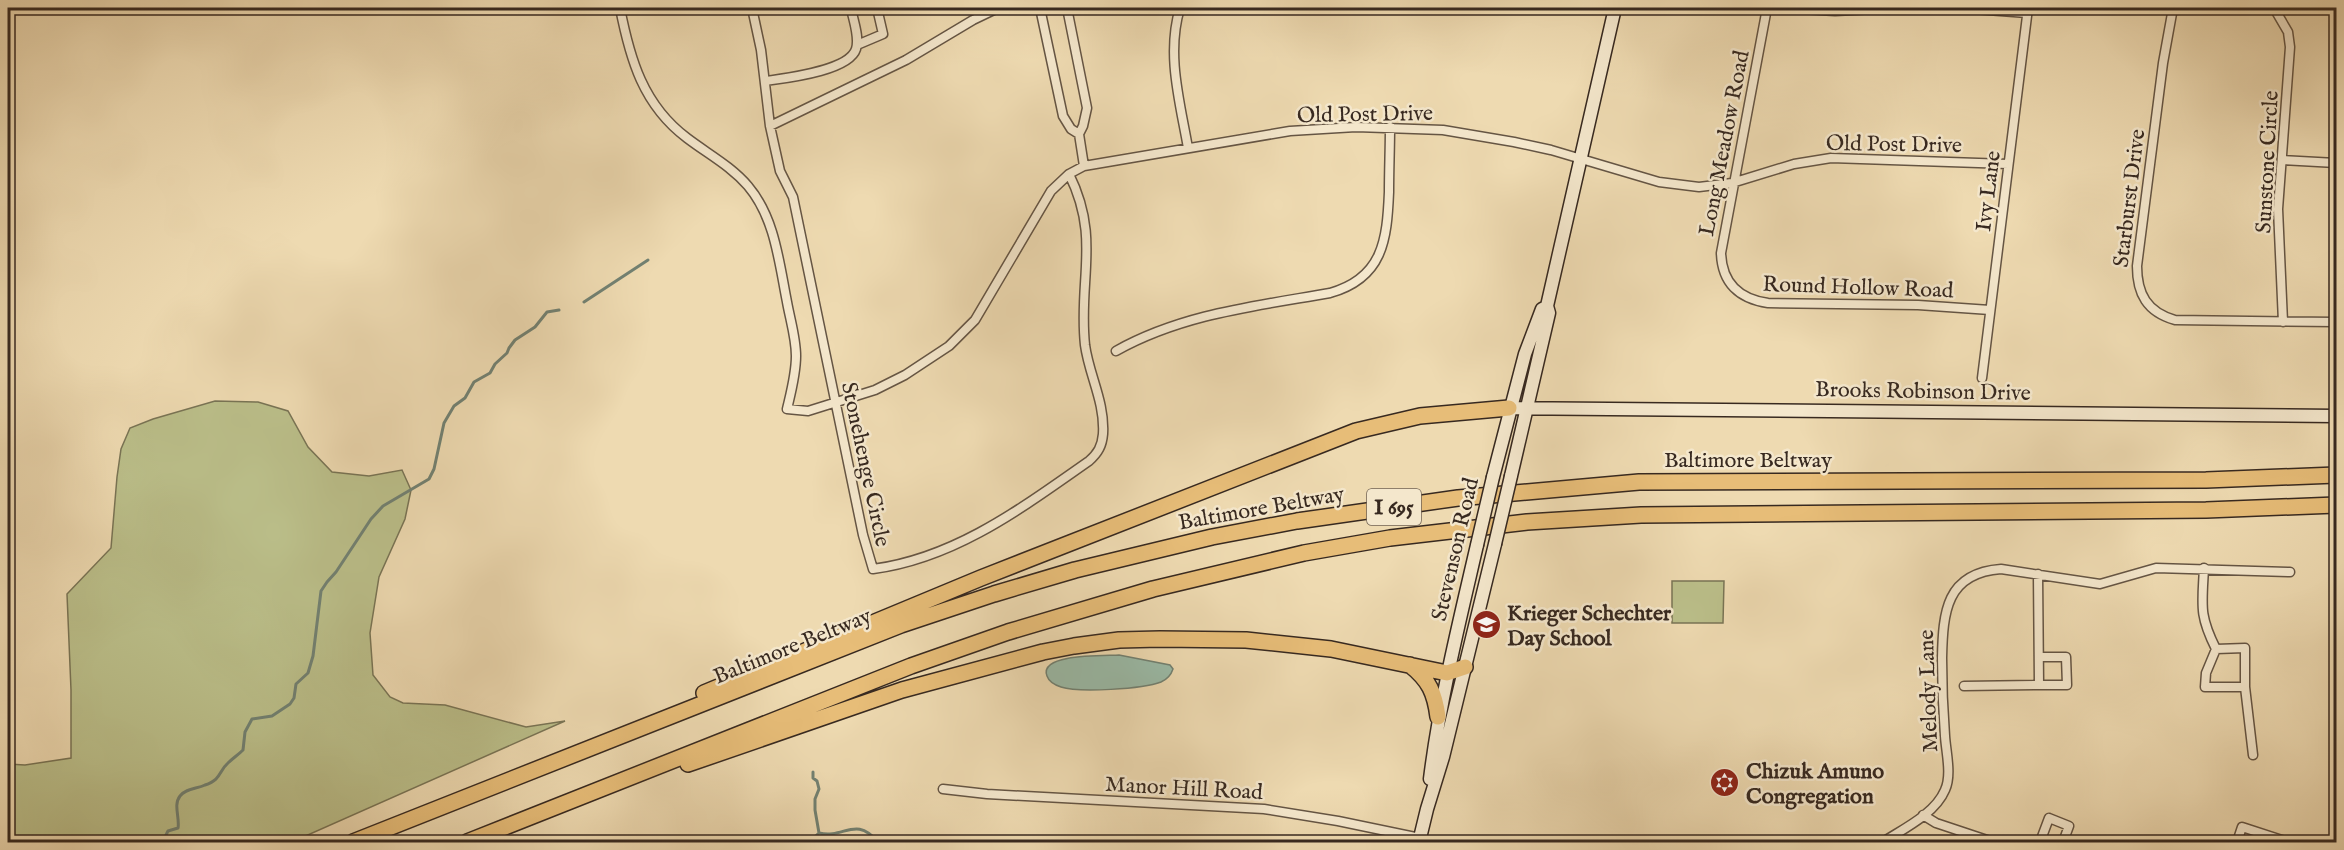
<svg xmlns="http://www.w3.org/2000/svg" width="2344" height="850" font-family="'IM FELL English',serif">
  <style>
    .green { fill: #bbbf8a; stroke: #797455; stroke-width: 1.5 }
    .water { fill: #9abba8; stroke: #728172; stroke-width: 1.5 }
    .lines { fill: none; stroke-linecap: round; stroke-linejoin: round }
    .stream { stroke: #728172; stroke-width: 3 }
    .street-casing { stroke: #655544; stroke-width: 11 }
    .secondary-casing { stroke: #372920; stroke-width: 15 }
    .highway-casing { stroke: #372920; stroke-width: 18 }
    .street { stroke: #f4e7cc; stroke-width: 8 }
    .secondary { stroke: #f4e7cc; stroke-width: 12 }
    .highway { stroke: #e7bd78; stroke-width: 15 }
    .secondary-bridge-casing { stroke: #372920; stroke-width: 15; stroke-linecap: butt }
    .secondary-bridge { stroke: #f4e7cc; stroke-width: 12 }
    .labels { text-anchor: middle; stroke-width: 5; stroke-linejoin: round; paint-order: stroke }
    .shield { fill: #f4e7cc; stroke: #706254; stroke-width: 1.5 }
    .shield-label { font-size: 21px; font-weight: bold; fill: #372920 }
    .street-label { font-size: 22px; fill: #372920; stroke: #f4e7cc }
    .poi-label { font-size: 22px; font-weight: bold; fill: #372920; stroke: #f4e7cc; text-anchor: start }
  </style>
  <rect width="100%" height="100%" fill="#eedab1"/>
  <filter id="stains"><feTurbulence type="fractalNoise" baseFrequency=".00333" numOctaves="4"/><feColorMatrix values="0 0 0 0 .2 0 0 0 0 .09 0 0 0 0 .02 0 0 0 .5 -.17"/></filter>
  <radialGradient id="worn" r=".72"><stop offset=".6" stop-color="#630" stop-opacity="0"/><stop offset="1" stop-color="#630" stop-opacity=".3"/></radialGradient>
  <!-- green -->
  <path class="green" d="M215,401L258,402L288,411L308,447L332,472L369,476L402,470L411,490L405,519L379,577L370,633L373,675L390,697L403,703L445,705L526,727L565,721L292,842H8V764L25,765L71,758V690L67,594L111,548L117,477L121,449L130,428L153,419Z
    M1672,581H1724L1723,623H1672Z"/>
  <!-- water -->
  <path class="water" d="M1119,655L1170,665L1173,669C1171,675 1168,679 1161,682C1143,689 1079,693 1061,687C1055,685 1049,682 1047,676C1038,653 1107,656 1119,655Z"/>
  <g class="lines">
    <!-- stream -->
    <path class="stream" d="M584,302L648,260
      M813,772V778L817,781L819,789L815,799V810L819,833
      M819,833C845,839 855,815 878,842
      M171,842L166,835L168,831L178,828C180,818 173,805 180,796C186,788 197,789 205,785C222,779 218,772 228,763C233,758 238,755 243,750L245,732L252,719L272,716L290,704L294,698L296,684L308,673L313,656L321,591L327,582L336,572L371,519L383,506L429,479L434,469L444,423L454,406L465,398L474,382L490,373L495,364L507,353L509,348L515,340L535,327L547,312L559,310
      M809,842L819,833"/>
    <defs>
      <path id="street" d="M620,8C630,59 643,105 687,138C708,154 731,166 748,186C775,218 779,262 787,302C790,319 796,338 796,356C796,374 791,392 787,409L808,411L875,390L905,375L949,346L975,320L1051,191L1069,174L1084,166L1290,131L1356,127L1443,130L1514,142L1551,150L1659,182L1699,187L1732,183L1794,164L1831,158L2008,164
        M752,8L761,50L770,126L780,171L793,197L863,535L873,569C956,558 1023,507 1089,461C1098,453 1102,446 1103,434C1105,402 1089,375 1085,345C1078,280 1101,238 1069,174
        M1040,8L1063,116L1071,129L1079,134
        M1067,8L1087,108L1083,126L1079,134L1084,166
        M1180,8C1166,54 1180,102 1188,148
        M1767,8L1721,253C1722,283 1739,299 1768,303L1918,305L1990,310
        M1785,8L1835,11L1894,8
        M1960,8L2027,13
        M2173,8L2163,63L2137,266C2137,294 2147,312 2175,320L2336,322
        M2274,8L2288,32L2290,47L2278,209L2283,322
        M857,45L883,34L877,8
        M766,81C786,78 849,71 856,49C860,37 853,20 851,8
        M770,126L906,60L973,20L998,8
        M2282,160L2336,163
        M1116,351C1182,314 1256,306 1330,293C1383,278 1387,240 1389,192C1389,170 1390,148 1390,127
        M1982,378L2028,8
        M2204,568C2202,606 2199,615 2216,649L2245,648V687H2205L2206,673L2216,649
        M2039,657H2066L2067,685H2039
        M1964,686L2039,685L2038,574
        M2245,687L2253,755
        M943,789L987,794L1264,809L1338,821L1420,838
        M1923,815L1936,823L1993,842
        M1883,842C1903,829 1935,814 1945,790C1952,775 1946,752 1945,736C1943,710 1942,684 1942,658C1943,612 1946,573 2001,569L2100,584L2156,568L2290,572
        M2040,842L2049,818L2069,826L2063,842
        M2237,842L2242,827L2288,842"/>
      <path id="secondary" d="M1509,408L2336,416
        M1511,476L1549,313L1547,306L1615,8
        M1493,477L1525,354L1542,309L1546,307
        M1430,779C1440,699 1459,623 1477,545
        M1419,842L1427,809L1443,757L1495,544"/>
      <path id="highway" d="M1410,665C1429,680 1435,693 1438,717
        M704,693L981,578L1356,431L1420,416L1509,408
        M688,764L902,690L1043,652L1074,646L1119,640L1160,639L1246,640L1331,649L1447,673L1465,667
        M353,842L901,625L994,594L1075,570L1212,537L1297,521L1458,498L1639,482L2206,480L2336,475
        M467,842L911,666L1008,632L1153,589L1304,553L1390,538L1527,522L1641,515L2206,510L2336,505"/>
    </defs>
    <!-- street casing -->
    <use href="#street" class="street-casing"/>
    <!-- secondary casing -->
    <use href="#secondary" class="secondary-casing"/>
    <!-- highway casing -->
    <use href="#highway" class="highway-casing"/>
    <!-- street -->
    <use href="#street" class="street"/>
    <!-- secondary -->
    <use href="#secondary" class="secondary"/>
    <!-- highway -->
    <use href="#highway" class="highway"/>
    <defs>
      <path id="secondary-bridge" d="M1495,544L1511,476
        M1477,545L1493,477"/>
    </defs>
    <!-- secondary-bridge casing -->
    <use href="#secondary-bridge" class="secondary-bridge-casing"/>
    <!-- secondary-bridge -->
    <use href="#secondary-bridge" class="secondary-bridge"/>
  </g>
  <!-- icons -->
  <defs>
    <symbol id="school-disc" viewBox="-11 -11 22 22"><circle r="9.5" fill="#8f2418" stroke="#f4e7cc"/><path d="M0-5L7-2L0 1L-7-2ZM-4 1L0 2.5L4 1V4Q0 6-4 4Z" fill="#fff"/></symbol>
    <symbol id="synagogue-disc" viewBox="-11 -11 22 22"><circle r="9.5" fill="#8f2418" stroke="#f4e7cc"/><path d="M0-6.5L5.6 3.2H-5.6ZM0 6.5L5.6-3.2H-5.6Z" fill="#fff"/></symbol>
  </defs>
  <g fill-rule="evenodd">
    <use href="#school-disc" x="1470" y="608" width="33" height="33"/>
    <use href="#synagogue-disc" x="1708" y="766" width="33" height="33"/>
  </g>
  <g class="labels">
    <!-- shield labels -->
    <rect class="shield" x="1367" y="489" width="54" height="36" rx="4.5"/>
    <g class="shield-label">
      <text x="1394" y="514">I 695</text>
    </g>
    <!-- street labels -->
    <g class="street-label">
      <text transform="translate(1365 113) rotate(-1)" y="8">Old Post Drive</text>
      <text transform="translate(1723 143) rotate(-79)" y="8">Long Meadow Road</text>
      <text transform="translate(1894 143) rotate(1)" y="8">Old Post Drive</text>
      <text transform="translate(2266 162) rotate(-87)" y="8">Sunstone Circle</text>
      <text transform="translate(1987 191) rotate(-83)" y="8">Ivy Lane</text>
      <text transform="translate(2128 198) rotate(-83)" y="8">Starburst Drive</text>
      <text transform="translate(1858 286) rotate(2)" y="8">Round Hollow Road</text>
      <text transform="translate(1923 390) rotate(1)" y="8">Brooks Robinson Drive</text>
      <text x="1748" y="467">Baltimore Beltway</text>
      <text transform="translate(867 464) rotate(78)" y="8">Stonehenge Circle</text>
      <text transform="translate(1261 507) rotate(-10)" y="8">Baltimore Beltway</text>
      <text transform="translate(1454 549) rotate(-77)" y="8">Stevenson Road</text>
      <text transform="translate(792 645) rotate(-22)" y="8">Baltimore Beltway</text>
      <text transform="translate(1927 691) rotate(-92)" y="8">Melody Lane</text>
      <text transform="translate(1184 787) rotate(3)" y="8">Manor Hill Road</text>
    </g>
    <!-- poi labels -->
    <g class="poi-label">
      <text x="1507" y="620">Krieger Schechter<tspan x="1507" dy="25">Day School</tspan></text>
      <text x="1746" y="778">Chizuk Amuno<tspan x="1746" dy="25">Congregation</tspan></text>
    </g>
  </g>
  <!-- margin -->
  <rect width="2344" height="850" fill="none" stroke="#eedab1" stroke-width="30"/>
  <rect x="9" y="9" width="2326" height="832" fill="none" stroke="#372920" stroke-width="3"/>
  <rect x="15" y="15" width="2314" height="820" fill="none" stroke="#372920" stroke-width="1.5"/>
  <rect width="100%" height="100%" filter="url(#stains)"/>
  <rect width="100%" height="100%" fill="url(#worn)"/>
</svg>
